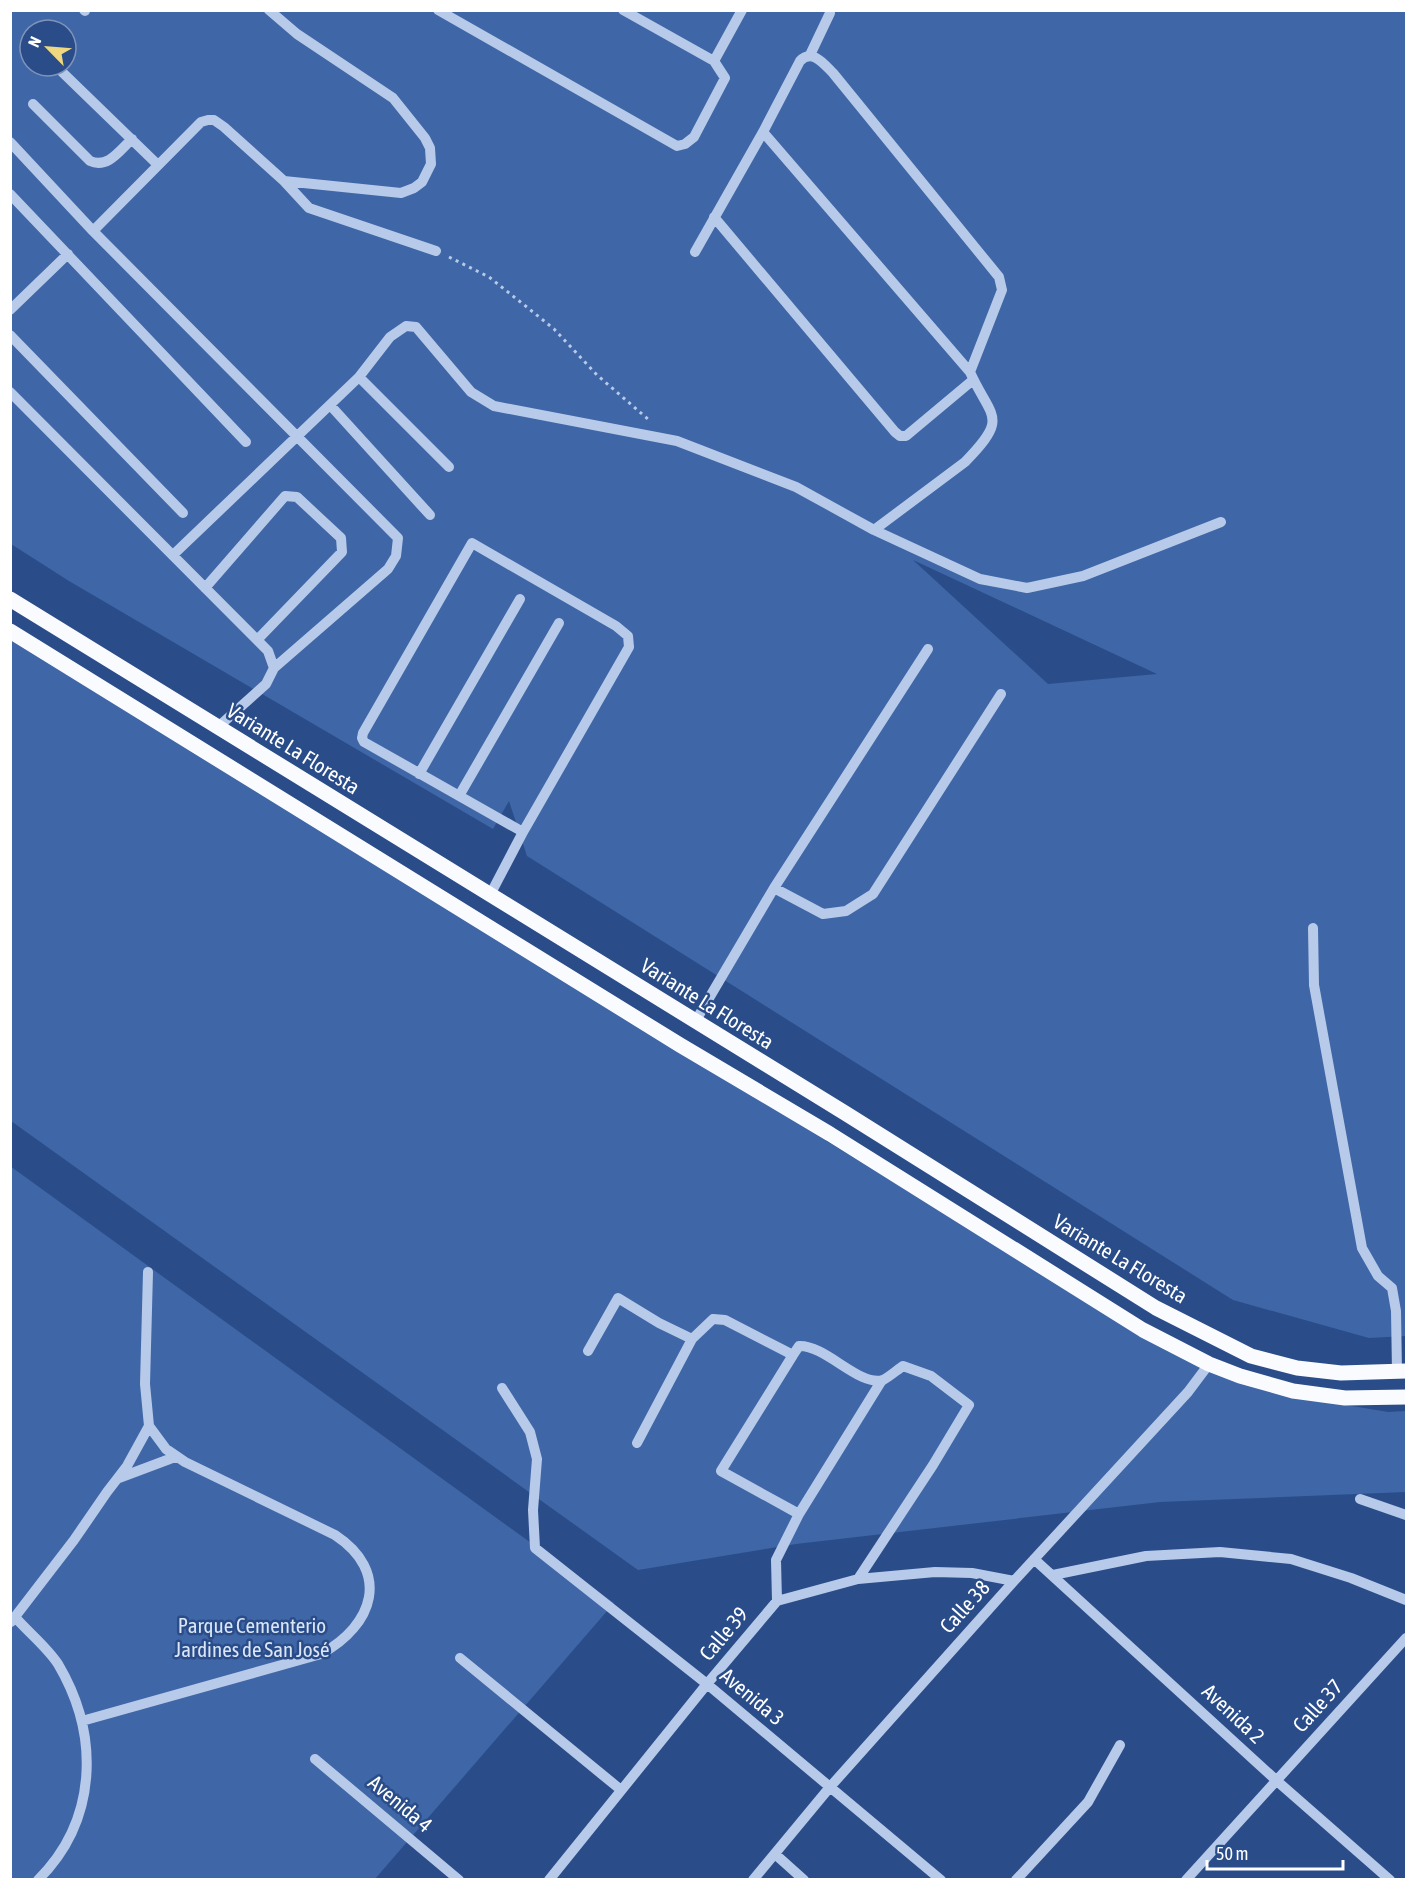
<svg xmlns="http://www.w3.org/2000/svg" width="1417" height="1890" font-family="'Asap Condensed',sans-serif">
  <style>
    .green { fill: #3f66a6; fill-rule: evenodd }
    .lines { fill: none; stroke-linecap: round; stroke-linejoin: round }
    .path { stroke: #b8cae9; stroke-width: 3; stroke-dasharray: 3 4.5; stroke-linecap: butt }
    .minor { stroke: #b8cae9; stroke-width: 10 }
    .major { stroke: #fafbfe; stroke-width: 15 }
    .labels { text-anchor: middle; stroke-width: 5; stroke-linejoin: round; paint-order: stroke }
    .street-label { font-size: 21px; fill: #fff; stroke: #2a4d8a }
    .park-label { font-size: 21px; fill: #dbe6f7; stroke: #2a4d8a }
  </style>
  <rect width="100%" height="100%" fill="#2a4d8a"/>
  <!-- green -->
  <path class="green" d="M10,11H1406V1336L1369,1338L1233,1300L527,856L509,801L493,829L69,581L11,544ZM30,30H66V66H30ZM913,560L1157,674L1048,684Z
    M10,640L1004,1250L1197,1362L1292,1396L1388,1412L1406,1411V1492L1160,1502L796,1544L638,1570L11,1121Z
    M10,1166L614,1603L375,1879H11Z"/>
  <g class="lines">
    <!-- path -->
    <path class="path" d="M449,257L489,277L528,308L554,329L597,375L649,420"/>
    <!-- minor -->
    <path class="minor" d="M84,10L85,11
      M269,10L297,34L393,98L425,138L430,148L431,164L422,182L414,188L401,193L284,181
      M438,10L677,146L685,144L694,137L725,78L714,61
      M623,10L714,61L742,10
      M810,55L830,13
      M60,70L158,165
      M33,104L90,161C108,169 120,150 132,139
      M763,132L970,372
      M10,142L93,231L398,538L396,556L388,569L274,668L266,684L218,727
      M10,194L246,442
      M714,217L895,432L900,436H906L973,380
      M93,231L201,122L208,120H214L224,127L284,181L309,208L436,251
      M695,252L763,132L800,61C812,48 824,64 833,73L999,277L1002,290L970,372C991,419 1010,416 965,462L874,530
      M10,310L68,254
      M10,335L183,513
      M359,377L449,467
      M10,392L268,651L274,668
      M330,405L430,515
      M173,555L359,377L390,337L406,326L416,327L471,392L494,406L677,441L796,487L874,530L980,579L1027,588L1083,576L1221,522
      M205,588L285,496L297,497L341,538L342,552L257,640
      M419,774L520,599
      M459,796L559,623
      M774,888L823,914L846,911L873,894L1001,694
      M490,895L523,832L629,647L628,636L616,626L472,543L363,733L362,738L364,742L523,832
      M1313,928L1314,985L1362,1248L1378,1276L1392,1288L1396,1311L1397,1372
      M695,1022L774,888L928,649
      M588,1351L618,1298L659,1323L692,1339L713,1319L725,1320L793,1355L799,1346C826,1345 859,1387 883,1380C889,1377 897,1370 903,1366L931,1376L969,1405L933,1465L858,1579
      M793,1355L721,1471L799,1514
      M502,1388L530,1432L537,1459L533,1510L535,1548L707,1684L941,1880
      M637,1443L692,1339
      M119,1478L175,1457
      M1360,1499L1406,1515
      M1034,1559L1277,1781L1390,1880
      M1053,1575L1146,1556L1220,1552L1291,1559L1351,1578L1406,1600
      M777,1601L776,1560L799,1514L882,1380
      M15,1617C28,1632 47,1647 58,1664C100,1735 98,1820 38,1880
      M11,1622L74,1540L107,1492L127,1466L149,1426
      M460,1658L621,1790
      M82,1721L321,1654C374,1625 391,1572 335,1535L185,1462L166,1449L149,1426L145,1384L148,1272
      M315,1759L459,1880
      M775,1854L804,1880
      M549,1880L707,1684L777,1601L858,1579L935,1572L972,1573L1014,1581
      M753,1880L830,1787L1014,1581L1188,1392L1209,1364
      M1016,1880L1088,1802L1120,1745
      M1186,1880L1406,1638"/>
    <!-- major -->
    <path class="major" d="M10,599L845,1113L1156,1308L1251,1356L1297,1368L1341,1373L1406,1371
      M10,631L680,1045L830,1134L1143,1330L1209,1364L1240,1376L1293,1391L1345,1398L1406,1397"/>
  </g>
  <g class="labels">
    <!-- street labels -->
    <g class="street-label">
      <text transform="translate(293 749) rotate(32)" y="7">Variante La Floresta</text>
      <text transform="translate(707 1004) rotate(32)" y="7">Variante La Floresta</text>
      <text transform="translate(1120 1259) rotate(31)" y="7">Variante La Floresta</text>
      <text transform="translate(965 1607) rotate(-48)" y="7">Calle 38</text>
      <text transform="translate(724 1634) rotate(-50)" y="7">Calle 39</text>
      <text transform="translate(752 1697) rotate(40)" y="7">Avenida 3</text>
      <text transform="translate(1318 1706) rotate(-48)" y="7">Calle 37</text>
      <text transform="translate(1233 1714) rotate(43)" y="7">Avenida 2</text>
      <text transform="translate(400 1804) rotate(40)" y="7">Avenida 4</text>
    </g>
    <!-- park labels -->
    <g class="park-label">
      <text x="252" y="1633">Parque Cementerio<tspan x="252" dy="24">Jardines de San José</tspan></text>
    </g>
  </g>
  <!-- border -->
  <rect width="1417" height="1890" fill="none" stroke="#ffffff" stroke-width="24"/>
  <!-- north arrow -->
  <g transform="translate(48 48) rotate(295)"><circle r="28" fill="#2a4d8a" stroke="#7f94b9" stroke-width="1.5"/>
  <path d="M0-4.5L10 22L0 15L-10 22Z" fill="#efd77f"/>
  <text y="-9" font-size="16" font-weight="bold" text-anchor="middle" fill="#ffffff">N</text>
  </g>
  <!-- scale -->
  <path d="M1207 1860v9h136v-9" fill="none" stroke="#ffffff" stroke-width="3"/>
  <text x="1216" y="1860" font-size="18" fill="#ffffff" stroke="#2a4d8a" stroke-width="4.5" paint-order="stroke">50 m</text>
</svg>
